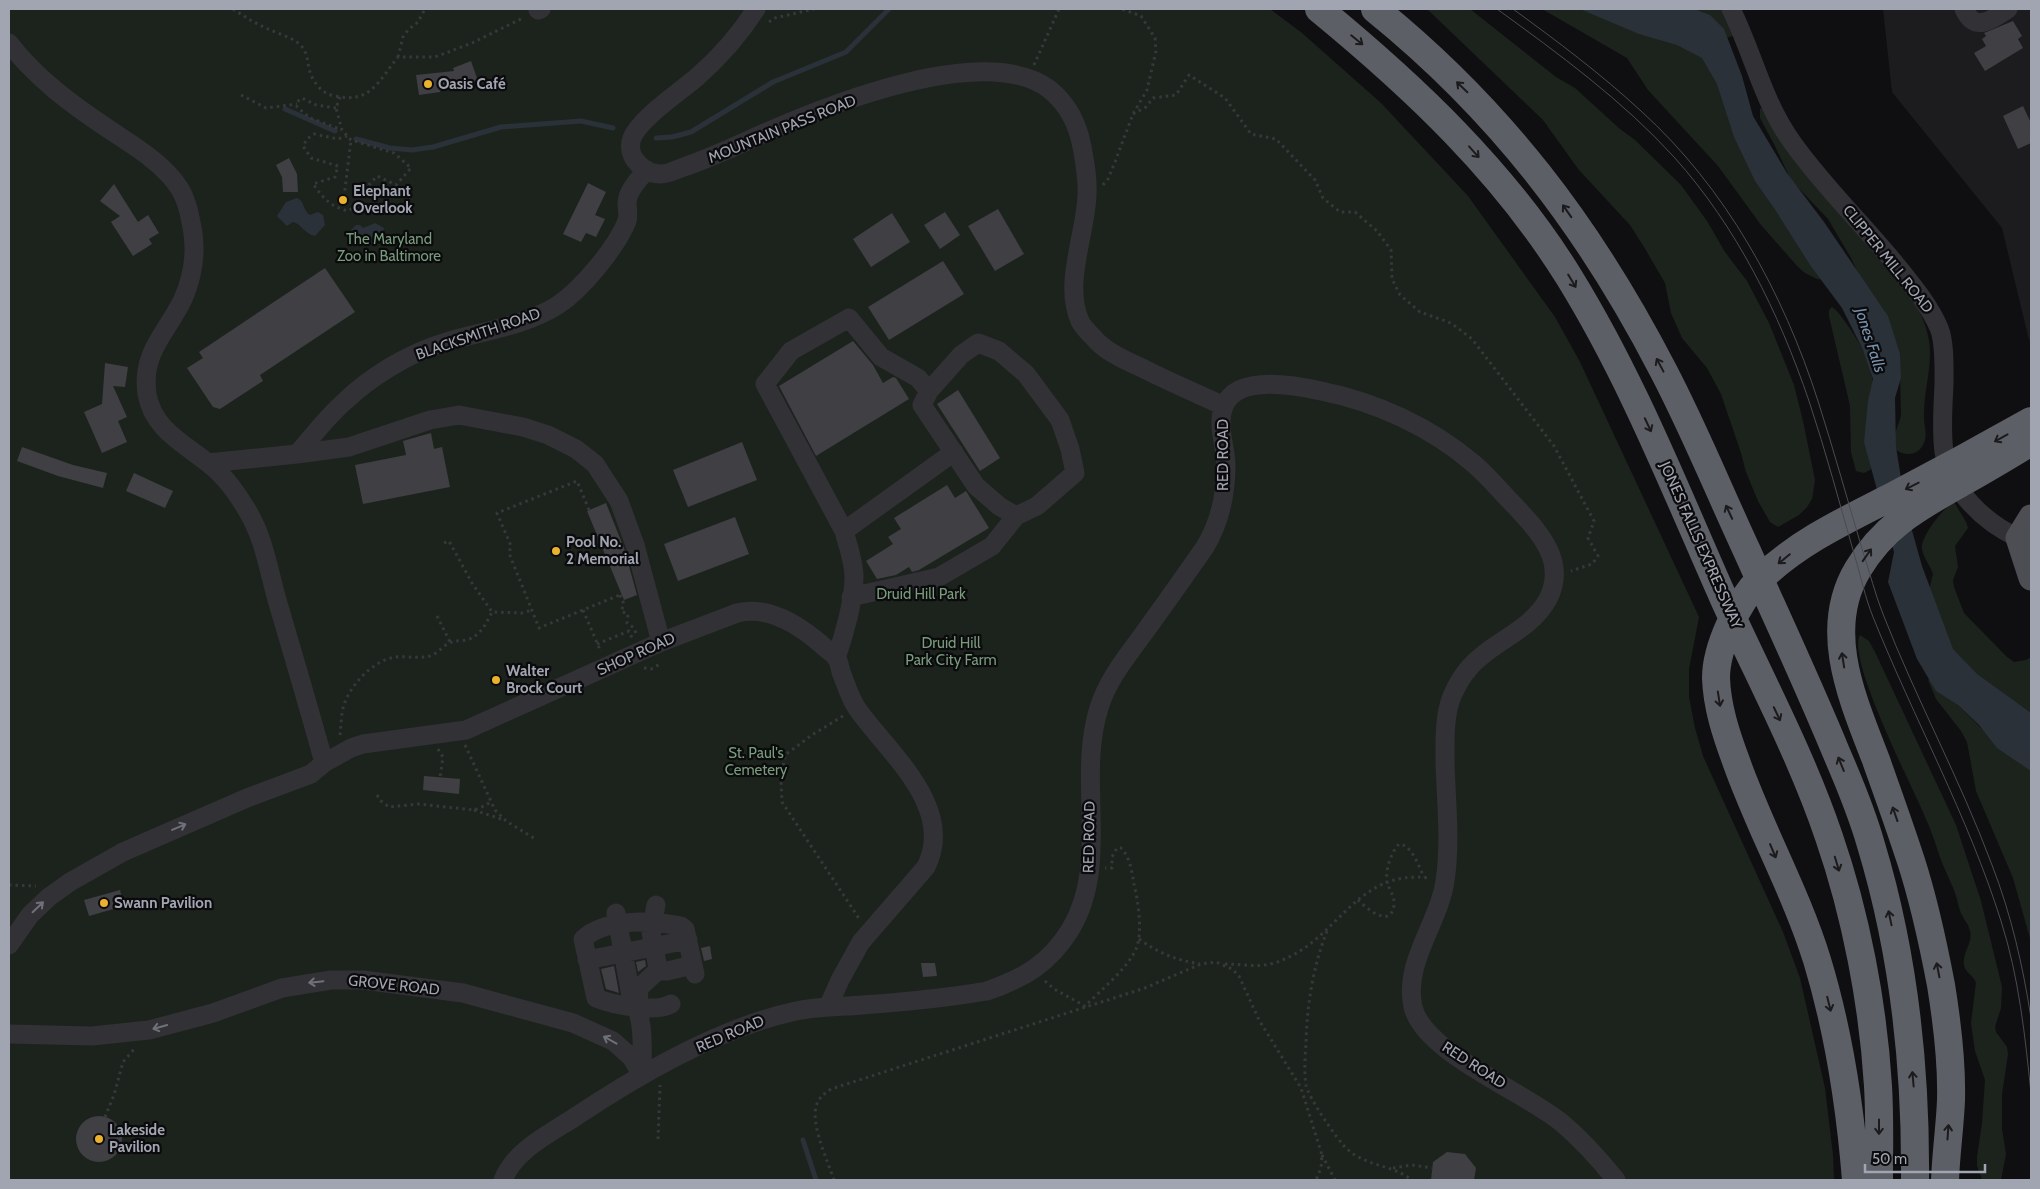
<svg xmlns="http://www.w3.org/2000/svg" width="2040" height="1189" font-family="Cabin,sans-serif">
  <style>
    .built { fill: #1c1b1e }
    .green { fill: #1c231d }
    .water { fill: #2a3138 }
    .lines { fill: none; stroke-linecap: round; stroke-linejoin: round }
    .stream { stroke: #2a3138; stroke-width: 5 }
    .building { fill: #3f3f44 }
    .path { stroke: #37383c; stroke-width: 3; stroke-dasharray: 2.5 4; stroke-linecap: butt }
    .minor { stroke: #313136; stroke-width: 19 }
    .major { stroke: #4d4e54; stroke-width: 25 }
    .highway { stroke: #5d5f66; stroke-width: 28 }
    .tram { stroke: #4a4b50; stroke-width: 1 }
    .oneway { stroke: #1b1b1e }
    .oneway2 { stroke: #6f717a }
    .poi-dot { fill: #eab22e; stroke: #0b0a0c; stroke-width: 2 }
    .labels { text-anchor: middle; stroke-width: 4.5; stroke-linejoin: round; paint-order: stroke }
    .poi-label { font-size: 15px; font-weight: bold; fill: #a1a5b1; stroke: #0b0a0c; text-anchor: start }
    .street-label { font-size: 15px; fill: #a1a5b1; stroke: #0b0a0c }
    .park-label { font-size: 15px; fill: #789c7c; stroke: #0b0a0c }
    .water-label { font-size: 16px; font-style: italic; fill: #7892ac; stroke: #0b0a0c }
  </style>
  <rect width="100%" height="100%" fill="#0f0f11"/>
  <!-- built -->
  <path class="built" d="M1883,9H2031V339L2029,340L2002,228L1892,92Z"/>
  <!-- green -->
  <path class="green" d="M9,9H1270L1302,33L1381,103L1468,196L1555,317L1580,362L1699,617L1689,669V697L1695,728L1703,756L1783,932L1800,978L1825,1088L1833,1155L1834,1180H9Z
    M1427,9H1470L1556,77L1575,88L1620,129L1635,140L1681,185L1707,221L1725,252L1747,281L1769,323L1794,385L1803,421L1815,480L1812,499L1807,507L1799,515L1778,527L1770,522L1758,501L1746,472L1741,453L1721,394L1707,368L1682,338L1671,313L1665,283L1644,247L1630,225L1579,170L1543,120Z
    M1542,9H1608L1693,38L1827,280L1817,279L1805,273L1798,267L1761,225L1718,166L1648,90L1627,58Z
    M1678,9H1728L1736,35L1722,39Z
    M1760,108L1764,110L1917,305C1922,317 1927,328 1929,341C1933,366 1923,392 1924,418C1924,425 1927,433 1925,440C1921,455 1906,458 1895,449L1894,437L1901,416L1900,369L1894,336L1884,310L1862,281L1851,258L1828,219L1791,180L1775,146L1760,118Z
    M1832,307C1839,310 1860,343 1864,352C1869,361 1871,372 1873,382V465L1870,470L1864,473L1856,471L1851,452L1850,406L1829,316V310Z
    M1954,502L1966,522L1968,528L1955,546L1958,567L1953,580L1954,587L1964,613L2007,657L2014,662L2026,660L2031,657V731L1960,671L1928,594L1933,574C1931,566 1923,558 1922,549C1920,537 1944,507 1954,502Z
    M1860,635L1869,641L1875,652L1956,825L1981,901L2002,987L2001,1008L1995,1027L1996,1032L2007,1047L2008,1054L2002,1094V1129L2006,1154L2001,1180H1982L1977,1166V1157L1982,1123L1985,1080L1975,1051L1971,1023L1976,983C1974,975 1965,973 1964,965C1962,951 1975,942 1969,928C1968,923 1964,920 1962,915C1958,908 1958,900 1955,893C1952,884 1947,875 1943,865C1937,850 1933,834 1926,819C1914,789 1846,659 1860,635Z
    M1930,677L1982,729L2031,769V942L2013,878L1976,791L1967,742L1961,731L1936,699L1928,680Z"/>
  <!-- water -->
  <path class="water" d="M1580,9H1694L1710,15L1724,29L1742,76L1753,116L1787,173L1824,222L1888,316L1900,354L1901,378L1895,398L1896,447L1906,509L1922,566L1953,649L1977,674L2031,713V771L1997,748L1979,725L1958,705L1936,691L1917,659L1888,582L1894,552L1864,442L1868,401L1873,379L1863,350L1842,308L1810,265L1776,211L1755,181L1734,137L1717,84L1702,58L1677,45L1639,34Z
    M297,198C305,201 303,211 310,215L318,212L323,215L325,225L315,236C303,233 303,225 293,222L287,226L277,216L286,202Z
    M375,223L384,228L380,243L369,244L364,239H359L355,242L352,240L350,231L356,225H360L363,228Z"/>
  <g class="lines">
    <!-- stream -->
    <path class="stream" d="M285,109L335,131
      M656,138L672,137L691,132L773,82L846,52L889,9
      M356,139L390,148L412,150L433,147L501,127L581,121L613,128
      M803,1140L816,1180"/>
  </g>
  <!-- building -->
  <path class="building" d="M2013,21L2022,36L2018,39L2023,48L1985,71L1974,53L1986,46L1982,39L1986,36L1984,33Z
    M471,61L478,81L461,87L440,91V92L419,95L416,75L454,71L453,68Z
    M2023,106L2031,123V143L2018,149L2003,116Z
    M289,158L297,174L298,192H283L282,177L276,165Z
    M588,183L606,192L595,215L605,219L596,237L586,233L581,242L563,234Z
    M114,184L138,222L148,215L159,233L149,239L152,244L133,256L111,222L120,216L100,201Z
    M998,209L1024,254L995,271L968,226Z
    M945,212L960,235L940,249L924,225Z
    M892,213L910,242L871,267L853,239Z
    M943,261L964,294L889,340L868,307Z
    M325,268L355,312L260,375L263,381L220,409L213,407L187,368L203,358L199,352Z
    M853,341L873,365L883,383L893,377L896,378L909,399L816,456L779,386Z
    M105,363L128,367L125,387L113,386L127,417L118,421L127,442L102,453L84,412L102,404Z
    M958,390L1000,458L980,471L937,404Z
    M431,433L434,449L442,447L450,487L363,504L355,465L406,455L403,441Z
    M742,442L757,480L688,507L673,470Z
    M22,447L73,465L107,473L103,488L58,476L17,461Z
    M134,473L173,491L165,508L126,491Z
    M947,485L955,498L966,491L989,528L919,570L912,572L909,567L896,575L877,579L866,561L893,544L888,537L901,529L894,518Z
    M606,503L624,548L637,595L624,600L587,511Z
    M735,517L749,554L678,581L664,544Z
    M424,776L460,779L459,794L423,790Z
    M120,890L124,906L89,916L84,900Z
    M710,946L712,959L704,961L701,948Z
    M645,960L646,966L638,972L636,962Z
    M921,963H935L937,976L923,977Z
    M614,966L619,993L606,989L601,969Z
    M76 1139a23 23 0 1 1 46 0a23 23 0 1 1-46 0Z
    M1447,1152L1465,1154L1476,1168L1474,1180H1431L1433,1162Z"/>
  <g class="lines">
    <!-- path -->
    <path class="path" d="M233,9C244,16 254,23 266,28C276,33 289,36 298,43C310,52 306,65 312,77C317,87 324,94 335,96C370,104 378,82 398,57H435L472,43L523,18
      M769,22L775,18L814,9
      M398,57L403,37L408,30L418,22L425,9
      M1034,65L1059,9
      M241,95L266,108L297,104
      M340,97L336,108L342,130L351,140L394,153L411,168L396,185L377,176L367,187L360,203L348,211C331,207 323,198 313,184L335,177L338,166L311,158L303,146L307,139L314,134L338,139L347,136
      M336,108L316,105L302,98L297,102V107L310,118L342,130
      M1133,114L1146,107L1153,98L1176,95L1189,75L1225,98L1251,134L1276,139L1315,180L1323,198L1340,212H1355L1377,231L1391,250L1392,279L1400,295L1420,312L1451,323L1472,339L1554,446L1594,521L1588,538L1598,556L1592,564L1571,571
      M1103,185L1108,179L1115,162L1133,114L1147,90L1156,51L1155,38L1141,16L1122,9
      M344,197L351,140
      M589,510L577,481L497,513L511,546L509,553L539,628L622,594
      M444,543L449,541L472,583L492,612
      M620,595L624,604L621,611L628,614L627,623L634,628L637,636
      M583,610L601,652
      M437,616L450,642
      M597,644L629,631L632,638
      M644,668L651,669L660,664
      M843,716L812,735L785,755L781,781L782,802L860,920
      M340,735C341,726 341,717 343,708C349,686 372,661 395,657C407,656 419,659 430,656C439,653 444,644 452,642C457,640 462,641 467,640C480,636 486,624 492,612L522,613L532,610
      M465,745L495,810L506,821L537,840
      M438,749L443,757L440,777
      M377,795L381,801L389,807L418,804L474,810L480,808L491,802
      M474,810L504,820
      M9,885L36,886
      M1358,900C1365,907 1391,930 1394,905C1395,896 1389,890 1387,882C1385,871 1391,852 1399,844C1412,845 1419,867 1424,877
      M1327,931C1313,967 1307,1004 1306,1043C1305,1057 1304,1072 1306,1085C1308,1097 1338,1141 1347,1149C1367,1167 1391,1164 1412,1180
      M1139,939C1158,953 1176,960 1200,964
      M1225,964C1241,964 1259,968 1274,963C1338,944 1353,868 1430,878
      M1045,981L1054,989L1085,1006C1101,990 1127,969 1136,949C1143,933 1138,900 1134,884C1132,872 1130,857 1121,848H1117L1112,857V868H1105
      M105,1117L114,1095L123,1062L135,1048
      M658,1139L660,1085
      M1322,1155L1335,1180
      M1393,1168L1412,1165L1432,1168
      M834,1180C828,1162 811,1125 816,1107C818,1098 824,1094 831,1089L1145,988L1201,964L1216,962L1232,969L1239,976L1259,1020L1301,1088L1322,1155L1321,1168L1316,1180"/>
    <!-- minor -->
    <path class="minor" d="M756,9C740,34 720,57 697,77C681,91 639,119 632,138C625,157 644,174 661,174C667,174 676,170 681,168C708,159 734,147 760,135C825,106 984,41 1049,89C1068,104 1078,125 1082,147C1085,163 1088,179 1087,195C1086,233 1063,284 1080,321C1082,326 1088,332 1093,337C1106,353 1128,361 1146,370C1172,383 1198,394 1224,406
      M1731,9C1753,53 1763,102 1792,142C1823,186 1863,224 1897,266C1913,286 1929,305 1939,328C1945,342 1944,369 1944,384C1943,407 1941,430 1944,452C1951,491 1984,522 2018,538
      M1964,9C1975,33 1992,20 2008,9
      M538,10L541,9
      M9,43C36,78 71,104 107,128C132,145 164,163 180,189C186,199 189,211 191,222C197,248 194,274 183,299C167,333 141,352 147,394C153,429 183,443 208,463C225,476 236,492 247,510C264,538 268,568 277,600C293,654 309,708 324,763L351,748L363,744L466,730L661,642L737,613C768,605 799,625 822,645C826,649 833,653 836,657C839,661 840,668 841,672C846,684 850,699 858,710C889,753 956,808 926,867L861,942L840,980L828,1007
      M297,454L349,447L430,420L459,415L523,427L548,435L576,449L595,464L619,501L635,545L661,642
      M208,463L297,454C312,437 326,418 343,403C371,376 409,353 446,342C483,331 525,326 558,305C582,289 616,248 627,221C629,215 627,208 627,202C628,190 639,179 647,170
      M844,531L954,452
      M851,597L939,577L992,546L1016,516
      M836,658C844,636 854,600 854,577C854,562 848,546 844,531L765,384L791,351L849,318L881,357L918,378L929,391L922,405L976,486L999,506L1016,516L1037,506L1075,473L1070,449L1060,420L1026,374L999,351L978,343L961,355L929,391
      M616,913L631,996C645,1019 642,1047 642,1073
      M9,945L30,915L49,897L70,882L123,852L247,798L311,774L324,763
      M587,960L688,940
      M657,971H667L693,965
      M671,1004C655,1013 613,1005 596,998L583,939C607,917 653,921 681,926L685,929L695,974
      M638,1007L639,988L655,973L658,968L651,932L656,905
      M9,1034L92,1036L149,1030L213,1013L282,988L331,980H363L463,993L573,1023L613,1041L631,1057L642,1075
      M503,1180C515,1150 549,1134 575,1117C638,1075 719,1028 792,1012C815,1006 840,1007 863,1005C905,1002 946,998 987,991C1024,978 1049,964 1070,930C1111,863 1076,780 1099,708C1107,681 1125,659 1141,637C1163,607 1184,577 1205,547C1220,522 1226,495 1226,465C1226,447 1216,425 1224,406C1237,374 1295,385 1321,391C1376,402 1431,427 1474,464C1489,477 1502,493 1516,507C1540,533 1567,562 1548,599C1530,632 1492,641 1469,668C1462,676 1456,687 1452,696C1444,716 1445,740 1445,762C1446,801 1451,842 1445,881C1439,923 1403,963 1413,1007C1424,1053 1525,1092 1562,1123C1582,1140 1600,1160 1616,1180"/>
    <!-- major -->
    <path class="major" d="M2031,517L2018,538L2031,578"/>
    <!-- highway -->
    <path class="highway" d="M1319,9C1414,87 1504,172 1569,277C1632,379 1675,489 1723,597C1759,677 1801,754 1829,837C1856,915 1873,1004 1878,1086C1880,1118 1879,1149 1879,1180
      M1375,9C1500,110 1589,227 1663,370C1694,429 1719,491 1747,551C1777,618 1808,684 1836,752C1849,782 1862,813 1871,845C1904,954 1916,1067 1915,1180
      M1856,1180C1850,1105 1839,1032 1817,960C1796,892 1760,829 1736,761C1726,734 1717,707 1716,678C1716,647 1738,601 1760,579C1798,542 1846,520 1893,496C1939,472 1985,447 2031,421
      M1945,1180C1946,1153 1950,1126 1951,1100C1952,1062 1947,1022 1941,985C1933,943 1924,901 1911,861C1900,827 1888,794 1876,760C1853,700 1821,630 1858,569C1884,525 1919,507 1961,483C1985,470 2008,456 2031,442"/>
    <!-- tram -->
    <path class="tram" d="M1497,9C1559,54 1622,100 1674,157C1737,227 1779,313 1809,401C1826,452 1840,505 1855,557C1861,577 1865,597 1873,617C1914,719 1968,816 2001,921C2019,977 2025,1036 2031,1093
      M1513,9C1557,41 1601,74 1641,111C1726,188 1783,292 1818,401C1834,451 1848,502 1863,552C1870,573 1875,594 1883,614C1916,699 1960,779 1992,865C2011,914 2023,966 2031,1018"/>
  </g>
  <!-- one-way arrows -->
  <defs><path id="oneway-shaft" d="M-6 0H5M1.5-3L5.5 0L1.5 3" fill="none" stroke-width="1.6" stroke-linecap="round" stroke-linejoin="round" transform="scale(1.25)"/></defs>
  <g class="oneway">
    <use href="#oneway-shaft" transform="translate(1357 40) rotate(39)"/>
    <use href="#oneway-shaft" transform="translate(1462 87) rotate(-136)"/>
    <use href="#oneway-shaft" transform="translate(1474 152) rotate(48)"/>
    <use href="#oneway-shaft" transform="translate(1567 211) rotate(-125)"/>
    <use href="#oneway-shaft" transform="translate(1572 281) rotate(59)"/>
    <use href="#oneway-shaft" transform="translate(1660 365) rotate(-118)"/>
    <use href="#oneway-shaft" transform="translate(1648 425) rotate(65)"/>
    <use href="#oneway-shaft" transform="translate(2001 438) rotate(151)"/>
    <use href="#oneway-shaft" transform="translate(1912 486) rotate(153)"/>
    <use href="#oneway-shaft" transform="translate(1729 512) rotate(-115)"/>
    <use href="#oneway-shaft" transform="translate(1867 555) rotate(-55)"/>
    <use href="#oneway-shaft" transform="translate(1784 559) rotate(141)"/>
    <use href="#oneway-shaft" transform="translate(1843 660) rotate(-99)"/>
    <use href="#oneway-shaft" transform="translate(1719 699) rotate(81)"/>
    <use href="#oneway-shaft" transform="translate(1777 714) rotate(65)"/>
    <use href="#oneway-shaft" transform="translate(1841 764) rotate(-112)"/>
    <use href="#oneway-shaft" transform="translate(1895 814) rotate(-109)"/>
    <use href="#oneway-shaft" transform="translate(1773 851) rotate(67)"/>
    <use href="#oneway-shaft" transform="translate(1837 864) rotate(73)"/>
    <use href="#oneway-shaft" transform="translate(1890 918) rotate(-102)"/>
    <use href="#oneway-shaft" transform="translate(1938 970) rotate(-101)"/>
    <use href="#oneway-shaft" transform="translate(1829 1004) rotate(76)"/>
    <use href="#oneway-shaft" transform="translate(1913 1079) rotate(-95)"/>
    <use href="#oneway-shaft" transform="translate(1879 1127) rotate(90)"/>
    <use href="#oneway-shaft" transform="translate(1948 1132) rotate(-86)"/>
  </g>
  <g class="oneway2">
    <use href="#oneway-shaft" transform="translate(179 827) rotate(-23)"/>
    <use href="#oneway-shaft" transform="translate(38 907) rotate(-44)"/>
    <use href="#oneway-shaft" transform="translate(316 982) rotate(174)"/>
    <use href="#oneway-shaft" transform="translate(160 1027) rotate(164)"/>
    <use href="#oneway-shaft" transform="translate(610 1040) rotate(-151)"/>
  </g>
  <!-- markers -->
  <g class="poi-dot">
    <circle cx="428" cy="84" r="5"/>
    <circle cx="343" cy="200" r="5"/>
    <circle cx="556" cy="551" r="5"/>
    <circle cx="496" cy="680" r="5"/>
    <circle cx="104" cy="903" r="5"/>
    <circle cx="99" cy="1139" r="5"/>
  </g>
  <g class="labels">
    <!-- poi labels -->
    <g class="poi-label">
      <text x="438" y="89">Oasis Café</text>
      <text x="353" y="196">Elephant<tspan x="353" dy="17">Overlook</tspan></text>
      <text x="566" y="547">Pool No.<tspan x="566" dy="17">2 Memorial</tspan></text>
      <text x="506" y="676">Walter<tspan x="506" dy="17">Brock Court</tspan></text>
      <text x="114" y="908">Swann Pavilion</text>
      <text x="109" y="1135">Lakeside<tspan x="109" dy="17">Pavilion</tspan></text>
    </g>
    <!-- street labels -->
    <g class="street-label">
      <text transform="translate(782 129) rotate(-22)" y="5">MOUNTAIN PASS ROAD</text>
      <text transform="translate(1888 259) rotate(51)" y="5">CLIPPER MILL ROAD</text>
      <text transform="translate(478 334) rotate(-19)" y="5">BLACKSMITH ROAD</text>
      <text transform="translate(1223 455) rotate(-90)" y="5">RED ROAD</text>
      <text transform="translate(1701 545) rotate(66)" y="5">JONES FALLS EXPRESSWAY</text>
      <text transform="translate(636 654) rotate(-24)" y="5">SHOP ROAD</text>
      <text transform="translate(1089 837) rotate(-89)" y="5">RED ROAD</text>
      <text transform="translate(394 985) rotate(6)" y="5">GROVE ROAD</text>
      <text transform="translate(730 1034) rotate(-23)" y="5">RED ROAD</text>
      <text transform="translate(1474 1065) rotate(33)" y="5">RED ROAD</text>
    </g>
    <!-- park labels -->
    <g class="park-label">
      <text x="389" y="244">The Maryland<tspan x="389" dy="17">Zoo in Baltimore</tspan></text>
      <text x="921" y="599">Druid Hill Park</text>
      <text x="951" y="648">Druid Hill<tspan x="951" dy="17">Park City Farm</tspan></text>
      <text x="756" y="758">St. Paul's<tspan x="756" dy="17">Cemetery</tspan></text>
    </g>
    <!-- water labels -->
    <g class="water-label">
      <text transform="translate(1871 340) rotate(72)" y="6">Jones Falls</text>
    </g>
  </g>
  <!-- border -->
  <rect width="2040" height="1189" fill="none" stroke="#a1a5b1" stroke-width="20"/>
  <!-- scale -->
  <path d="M1865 1164v8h120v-8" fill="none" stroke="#a1a5b1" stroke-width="2.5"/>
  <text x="1872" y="1164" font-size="15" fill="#a1a5b1" stroke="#0b0a0c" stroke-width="4" paint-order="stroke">50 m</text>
</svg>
